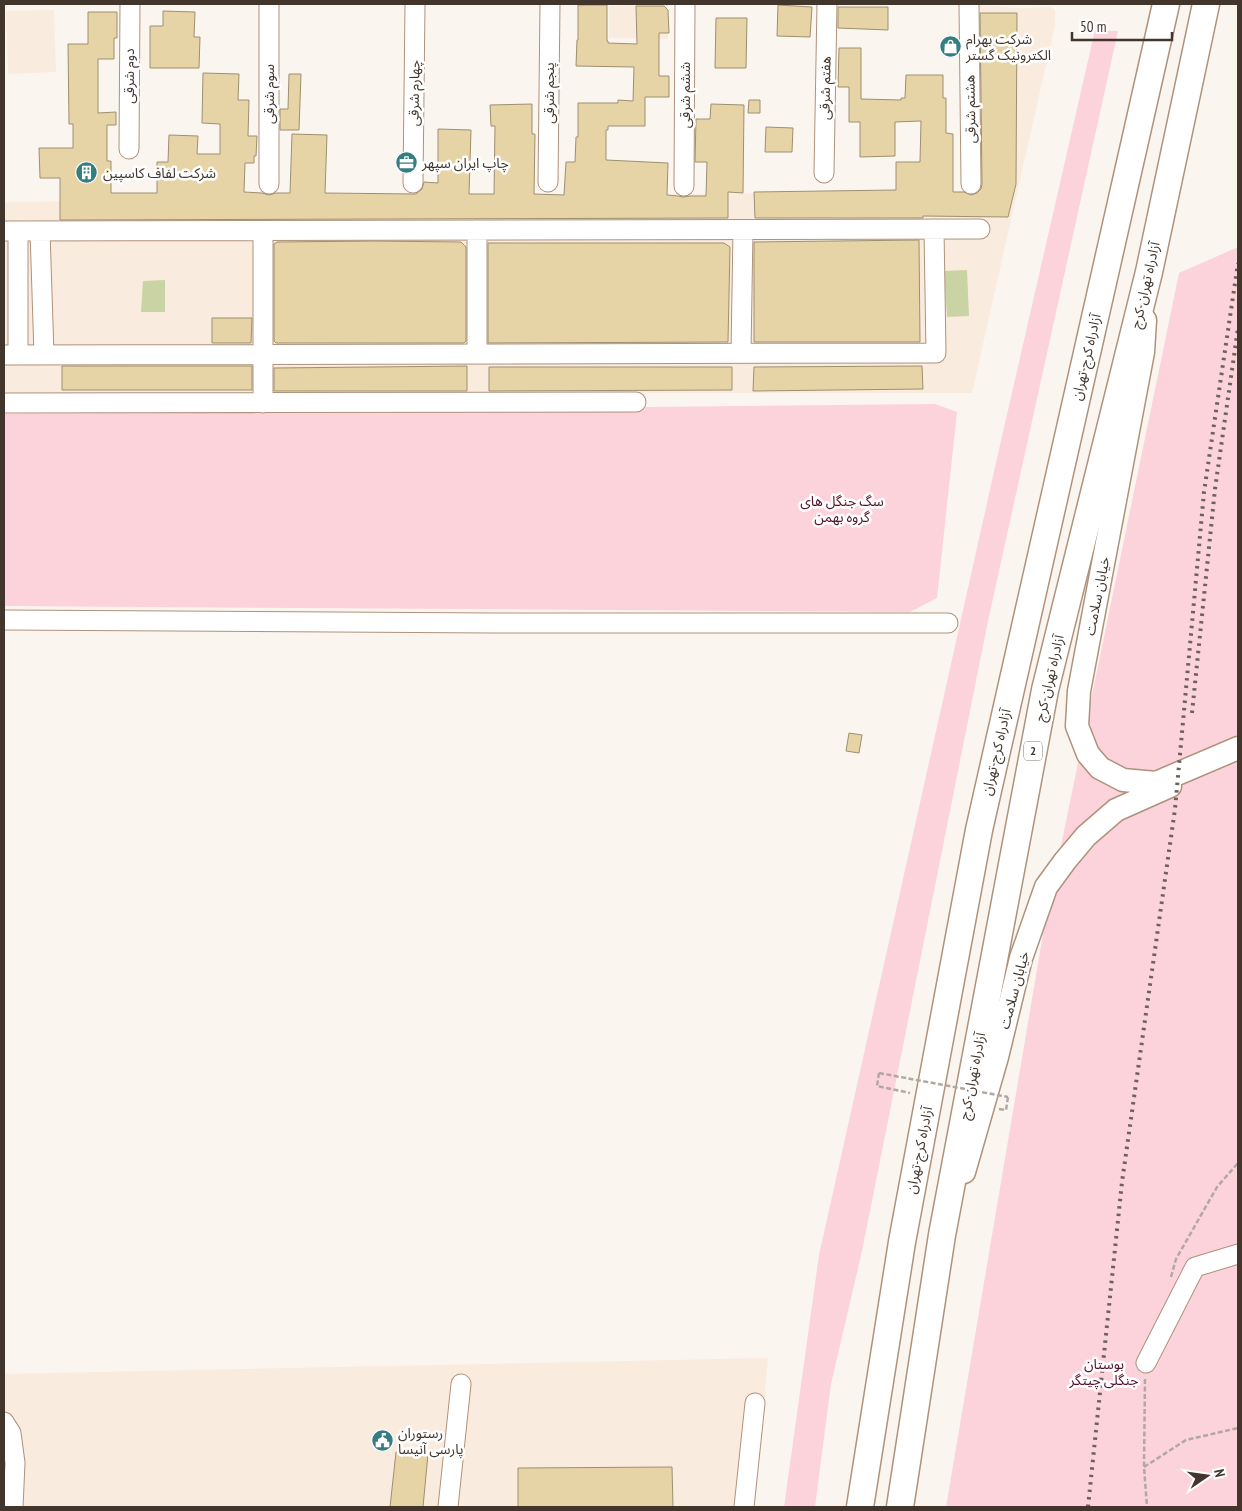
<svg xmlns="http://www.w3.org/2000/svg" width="1242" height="1511" font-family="'PT Sans Narrow','Noto Sans Arabic',sans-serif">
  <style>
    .built { fill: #faebdf }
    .green { fill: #fdd3db }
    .water { fill: #cad3a4 }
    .building { fill: #e6d4a6; stroke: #9d9070 }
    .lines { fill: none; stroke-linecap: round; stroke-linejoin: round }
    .minor-casing { stroke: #af927b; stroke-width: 21 }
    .major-casing { stroke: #af927b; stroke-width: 25 }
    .highway-casing { stroke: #af927b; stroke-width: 29 }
    .path { stroke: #b0a8a1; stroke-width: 2.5; stroke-dasharray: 5 2.5; stroke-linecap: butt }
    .minor { stroke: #fff; stroke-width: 19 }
    .major { stroke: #fff; stroke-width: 22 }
    .highway { stroke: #fff; stroke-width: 26 }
    .rail { stroke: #6c6259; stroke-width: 4; stroke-dasharray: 2.5 5; stroke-linecap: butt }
    .path-bridge { stroke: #b0a8a1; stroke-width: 2.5; stroke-dasharray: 5 2.5; stroke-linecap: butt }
    .labels { text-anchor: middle; stroke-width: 5; stroke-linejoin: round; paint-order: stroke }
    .shield { fill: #fff; stroke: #7b726b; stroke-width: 1 }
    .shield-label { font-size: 12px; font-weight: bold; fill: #42362c }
    .poi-label { font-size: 14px; fill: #42362c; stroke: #fff; text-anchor: start }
    .street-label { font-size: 14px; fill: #42362c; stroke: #fff }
    .park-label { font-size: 14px; fill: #501126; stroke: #fff }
  </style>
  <rect width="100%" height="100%" fill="#fbf5f0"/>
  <!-- built -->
  <path class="built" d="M662,4L668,10V39L609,38V6Z
    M976,5L1019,8L1050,7L1055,10V25L972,393H4V202L973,191Z
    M54,10L56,72L8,74L6,11Z
    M768,1358L755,1507H4V1374Z"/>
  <!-- green -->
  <path class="green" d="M1095,30L1118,31L988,621L862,1251L831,1384L815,1507H784L819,1255L995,467Z
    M1238,247V1507H946L1044,928L1179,273Z
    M935,404L957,412L937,598L910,612L4,606V414Z"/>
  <!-- water -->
  <path class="water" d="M967,270L969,316L947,317L944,271Z
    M165,280V312H141L143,281Z"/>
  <!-- building -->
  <path class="building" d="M578,5H607V41H608V43L637,44L636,6H664L668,10L669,33H659V76H669V97H645V126H608V130H606V160L668,163L667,195L678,196L683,197L690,196H706L707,162H695L696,119H710L711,104L744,105L743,193L728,192V218L60,220V178H40L39,148H73V124H69L68,44H88V12H117V38H114V59H98V113L116,112V125H107V161H111V193H157V162H168L169,135L198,136L197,154H220V124L202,123L203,73L239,74L238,100H249L248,136H257L256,156H254V163H245L244,192L262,193L269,195L276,193H290L292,134L327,135L325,193L416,194L422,189L424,182L438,183V129L471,130L469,194H494L495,126H491L490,105L532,104V134H535L534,194L564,195L566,162H575L576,137H578V103H618V100L633,101L634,67L576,66L577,40H578Z
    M778,5L812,7L810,37L777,36Z
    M838,7H888V30L838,28Z
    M163,11L195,12L194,37H200L199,68H150V26H163Z
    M980,13H1017L1016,184L1008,217L923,216V218H755L754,192L896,190V162H920L921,121L895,122V156L860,157V122H849V87H838L839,48H861V99L901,100V98H905L906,75H943V98H946V133L953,134V192H964L971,195L977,193L981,189L982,184Z
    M716,18H747L746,68H715Z
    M289,74H301L299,130H280V109H288Z
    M749,100H760V113H748Z
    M766,127L793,128L792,152H765Z
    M919,240L920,342H754V242Z
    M375,241L461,242L466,247V341L464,343H276L274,341V244L277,242Z
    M488,243H724L730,247L728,342L488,343Z
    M212,318H252L251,343H212Z
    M62,366H252V390H62Z
    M467,366V391H274V368Z
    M922,366L923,389L753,391L754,367Z
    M489,367H732V390L489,391Z
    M849,733L862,735L859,753L846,751Z
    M396,1452L428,1454L423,1507H390Z
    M672,1467L673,1507H518V1468Z"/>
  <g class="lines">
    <defs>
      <path id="minor" d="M969,4L971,184
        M129,149L130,4
        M824,173L827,4
        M548,182L550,4
        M413,183L415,4
        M269,184V4
        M684,186L685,4
        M4,231L980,229
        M40,231L44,355
        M741,353L743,230
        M477,354V230
        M4,355L936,353L934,229
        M18,355V231
        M4,403L636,402
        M263,403V231
        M4,620L493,623H948
        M1146,1363L1195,1267L1238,1254
        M4,1422L11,1433L15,1463L13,1507
        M448,1507L461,1384
        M744,1507L755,1403"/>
      <path id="major" d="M1145,320L1143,352L1079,691L1077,726L1088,754L1100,768L1123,780L1156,783L1238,748
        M964,1172L997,1057L1021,958L1046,887L1065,861L1086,836L1116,810L1170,786"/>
      <path id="highway" d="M860,1507L902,1242L979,830L1166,4
        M900,1507L942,1235L1045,690L1149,272L1206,4"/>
    </defs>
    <!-- minor casing -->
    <use href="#minor" class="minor-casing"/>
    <!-- major casing -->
    <use href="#major" class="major-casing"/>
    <!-- highway casing -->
    <use href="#highway" class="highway-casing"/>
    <!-- path -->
    <path class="path" d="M879,1073L877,1086L910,1093
      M999,1109L1006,1110L1008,1097
      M1171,1277L1176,1259L1217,1187L1238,1163
      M1145,1379L1144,1467L1147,1507
      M1144,1467L1186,1440L1238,1428"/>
    <!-- minor -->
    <use href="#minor" class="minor"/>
    <!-- major -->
    <use href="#major" class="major"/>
    <!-- highway -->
    <use href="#highway" class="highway"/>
    <!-- rail -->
    <path class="rail" d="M1192,713L1215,489L1238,328
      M1088,1507L1122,1182L1175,809L1204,492L1238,263"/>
    <!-- path-bridge -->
    <path class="path-bridge" d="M879,1073L1008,1097"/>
  </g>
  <!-- icons -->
  <defs>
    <symbol id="shop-disc" viewBox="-11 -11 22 22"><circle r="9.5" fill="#347d81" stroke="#fff"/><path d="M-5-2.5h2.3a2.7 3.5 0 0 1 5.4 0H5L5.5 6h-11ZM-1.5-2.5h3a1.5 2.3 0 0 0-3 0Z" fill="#fff"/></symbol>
    <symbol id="office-disc" viewBox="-11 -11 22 22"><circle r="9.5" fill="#347d81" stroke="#fff"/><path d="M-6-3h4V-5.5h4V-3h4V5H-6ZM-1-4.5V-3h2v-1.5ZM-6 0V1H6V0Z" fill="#fff"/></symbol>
    <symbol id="building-disc" viewBox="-11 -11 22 22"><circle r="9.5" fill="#347d81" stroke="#fff"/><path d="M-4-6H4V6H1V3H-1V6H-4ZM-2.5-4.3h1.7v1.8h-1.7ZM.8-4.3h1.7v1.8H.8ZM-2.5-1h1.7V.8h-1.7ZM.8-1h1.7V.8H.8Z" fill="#fff"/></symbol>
    <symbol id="civic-disc" viewBox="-11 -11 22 22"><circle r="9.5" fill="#347d81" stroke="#fff"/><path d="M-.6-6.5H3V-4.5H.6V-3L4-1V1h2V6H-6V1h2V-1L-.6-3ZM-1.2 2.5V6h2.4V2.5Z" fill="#fff"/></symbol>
  </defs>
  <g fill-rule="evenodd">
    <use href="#shop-disc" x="938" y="34" width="25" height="25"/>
    <use href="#office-disc" x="394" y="150" width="25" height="25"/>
    <use href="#building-disc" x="74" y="160" width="25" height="25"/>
    <use href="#civic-disc" x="370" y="1428" width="25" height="25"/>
  </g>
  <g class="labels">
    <!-- shield labels -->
    <rect class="shield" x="1024" y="741.5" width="18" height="19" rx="4"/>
    <g class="shield-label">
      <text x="1033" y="755">2</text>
    </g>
    <!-- poi labels -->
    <g class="poi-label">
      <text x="966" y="44">شرکت بهرام<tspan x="966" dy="16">الکترونیک گستر</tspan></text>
      <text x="422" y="168">چاپ ایران سپهر</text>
      <text x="103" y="178">شرکت لفاف کاسپین</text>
      <text x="398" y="1438">رستوران<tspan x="398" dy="16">پارسی آنیسا</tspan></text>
    </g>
    <!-- street labels -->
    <g class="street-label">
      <text transform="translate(129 76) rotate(-90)" y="5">دوم شرقی</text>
      <text transform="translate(825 88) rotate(-89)" y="5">هفتم شرقی</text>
      <text transform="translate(414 93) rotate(-89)" y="5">چهارم شرقی</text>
      <text transform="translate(549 93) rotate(-90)" y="5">پنجم شرقی</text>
      <text transform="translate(269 94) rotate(-90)" y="5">سوم شرقی</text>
      <text transform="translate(685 95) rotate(-90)" y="5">ششم شرقی</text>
      <text transform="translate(970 109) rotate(-91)" y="5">هشتم شرقی</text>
      <text transform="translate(1145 285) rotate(-77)" y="5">آزادراه تهران-کرج</text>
      <text transform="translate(1086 357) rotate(-77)" y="5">آزادراه کرج-تهران</text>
      <text transform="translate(1097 596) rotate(-79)" y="5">خیابان سلامت</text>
      <text transform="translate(1049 678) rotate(-77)" y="5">آزادراه تهران-کرج</text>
      <text transform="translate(996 752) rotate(-77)" y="5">آزادراه کرج-تهران</text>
      <text transform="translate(1014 990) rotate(-75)" y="5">خیابان سلامت</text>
      <text transform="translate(972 1076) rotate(-79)" y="5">آزادراه تهران-کرج</text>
      <text transform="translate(919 1150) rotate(-79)" y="5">آزادراه کرج-تهران</text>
    </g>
    <!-- park labels -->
    <g class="park-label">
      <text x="842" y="506">سگ جنگل های<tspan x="842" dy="16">گروه بهمن</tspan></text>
      <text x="1104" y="1369">بوستان<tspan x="1104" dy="16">جنگلی چیتگر</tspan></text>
    </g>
  </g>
  <!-- border -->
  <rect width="1242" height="1511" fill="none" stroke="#42362c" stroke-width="10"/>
  <!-- north arrow -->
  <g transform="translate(1207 1476) rotate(77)" stroke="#ffffff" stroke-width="4" paint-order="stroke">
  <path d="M0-4L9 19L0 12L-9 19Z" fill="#42362c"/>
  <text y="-8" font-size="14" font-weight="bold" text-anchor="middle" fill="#42362c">N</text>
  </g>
  <!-- scale -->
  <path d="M1072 32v8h100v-8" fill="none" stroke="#42362c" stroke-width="2.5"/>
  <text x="1080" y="32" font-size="15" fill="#42362c" stroke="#ffffff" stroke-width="4" paint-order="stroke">50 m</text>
</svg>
